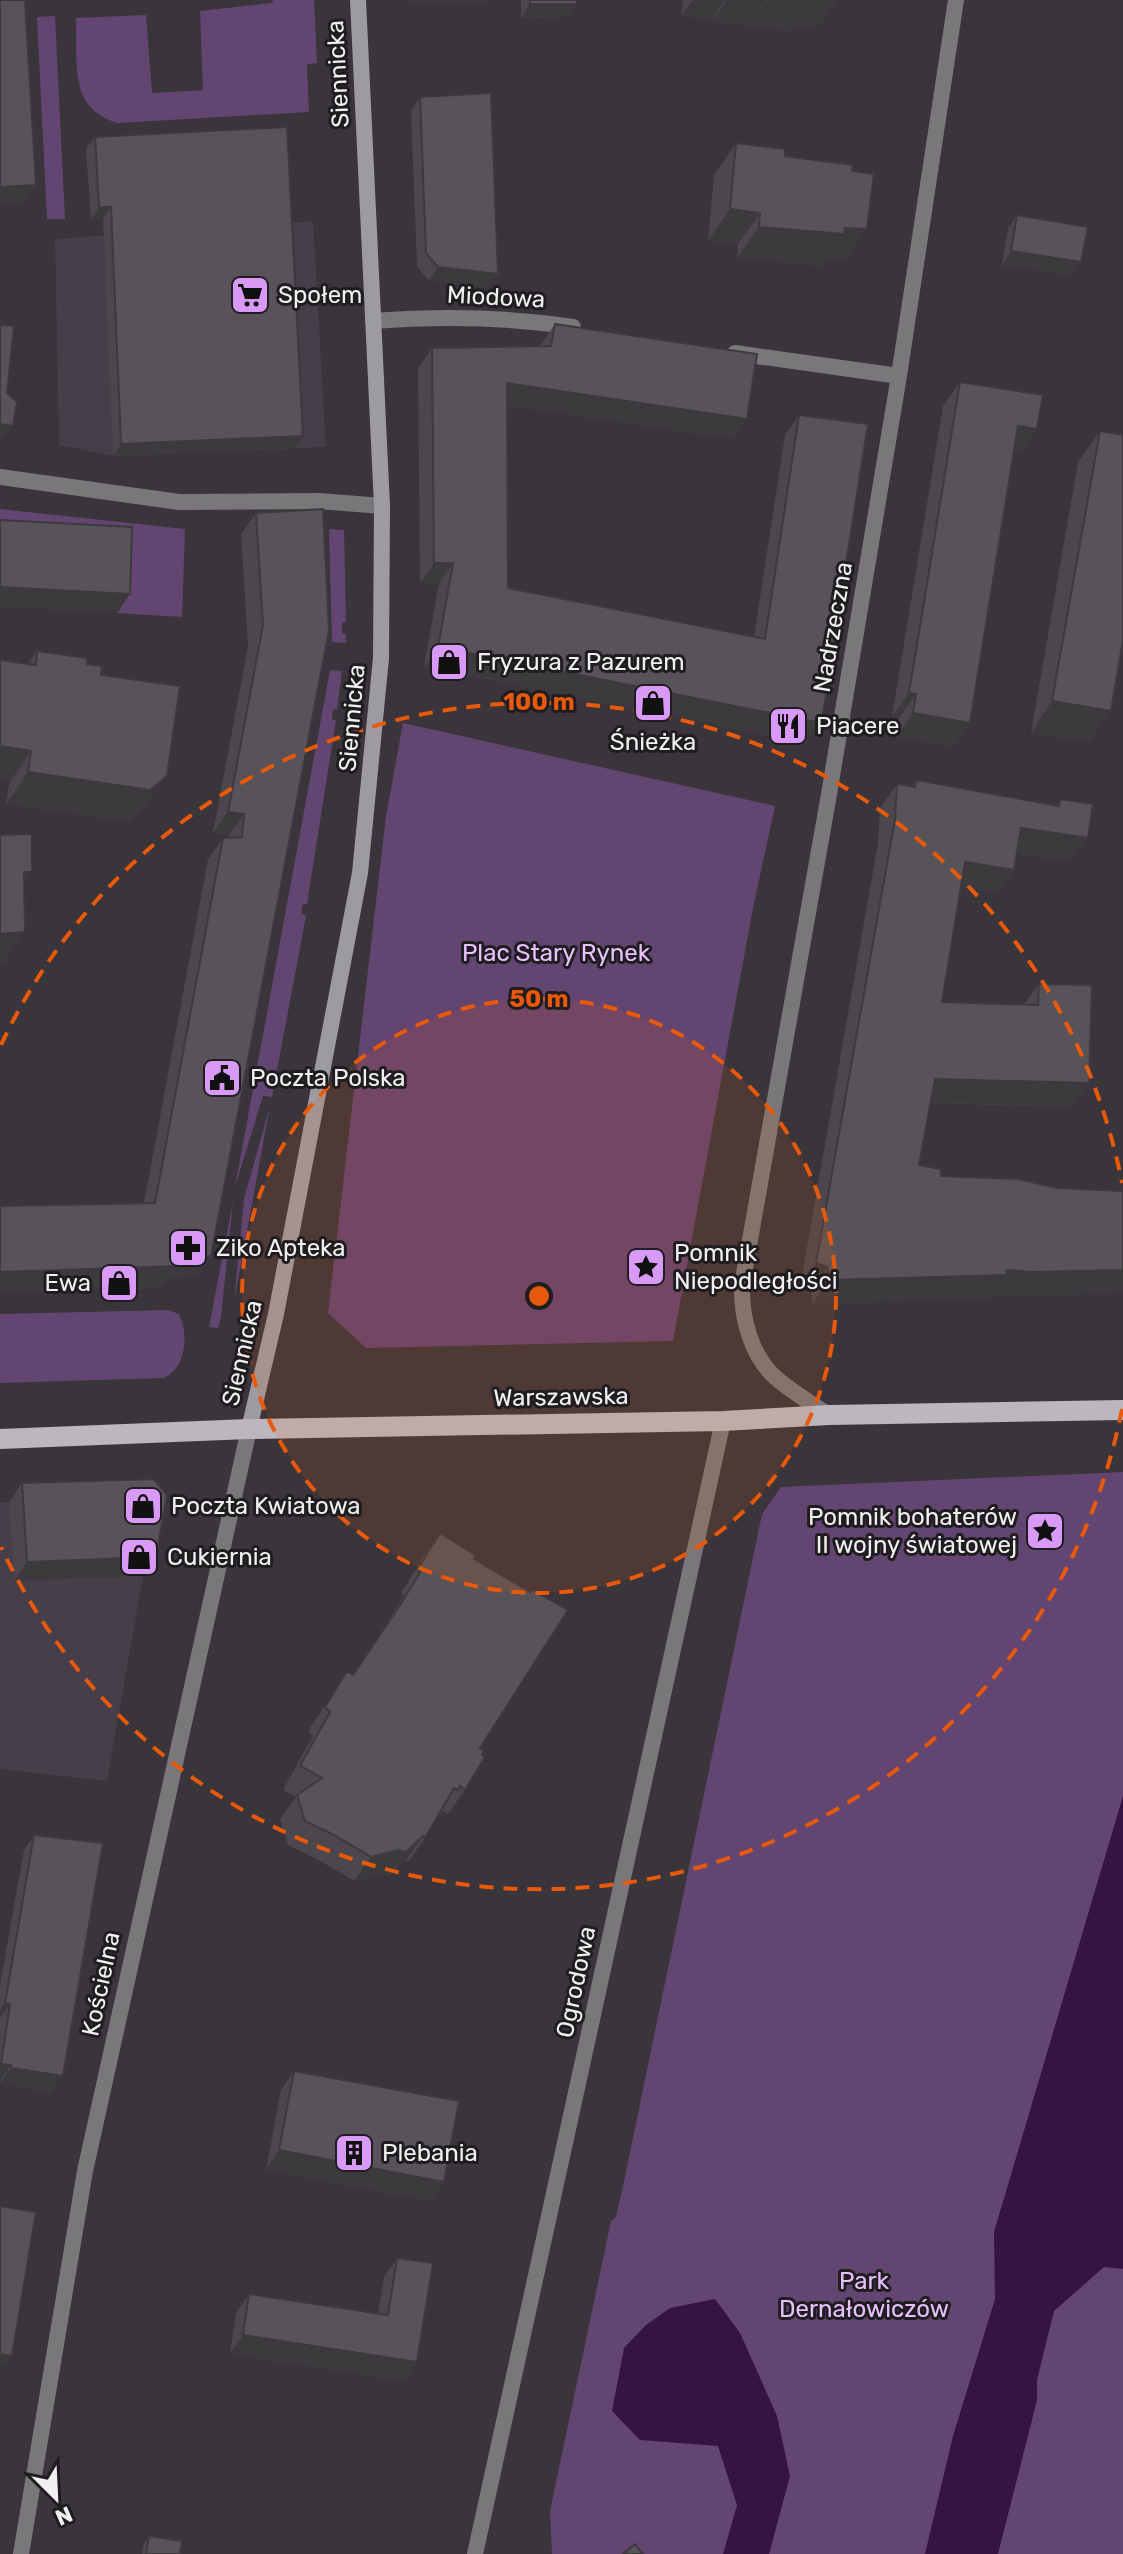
<svg xmlns="http://www.w3.org/2000/svg" width="1123" height="2554" font-family="Rubik,sans-serif">
  <style>
    .built { fill: #463e48 }
    .green { fill: #634571 }
    .water { fill: #341442 }
    .lines { fill: none; stroke-linecap: round; stroke-linejoin: round }
    .minor { stroke: #79777a; stroke-width: 16 }
    .tertiary { stroke: #79777a; stroke-width: 16 }
    .secondary { stroke: #9e9ba0; stroke-width: 16 }
    .primary { stroke: #bbb7bd; stroke-width: 20 }
    .wall { fill: #4b474d }
    .shaded-wall { fill: #3d3a3e }
    .building { fill: #575359; stroke: #3d3a3e; stroke-width: 2 }
    .ring { fill: none; stroke: #e8590c; stroke-width: 4; stroke-dasharray: 14 10 }
    .labels { text-anchor: middle; stroke-width: 6; stroke-linejoin: round; paint-order: stroke }
    .street-label { font-size: 24px; fill: #f2eff3; stroke: #1f1d20 }
    .poi-label { font-size: 24px; fill: #f2eff3; stroke: #1f1d20; text-anchor: start }
    .park-label { font-size: 24px; fill: #e9c0fe; stroke: #1f1d20 }
    .centre { fill: #e8590c; stroke: #1f1d20; stroke-width: 4 }
    .ring-label { font-size: 24px; text-anchor: middle; font-weight: bold; fill: #e8590c; stroke: #1f1d20; stroke-width: 6; stroke-linejoin: round; paint-order: stroke }
  </style>
  <rect width="100%" height="100%" fill="#39353b"/>
  <!-- built -->
  <path class="built" d="M313,221L326,447L113,456L59,445L55,239Z
    M141,1498L154,1514L107,1781L0,1769V1502Z"/>
  <!-- green -->
  <path class="green" d="M273,0H314L317,63L307,64L309,112L117,123C67,108 78,61 76,18L146,15L152,93L203,90L200,11L272,3Z
    M55,16L65,219H47L37,17Z
    M0,509L185,529L182,617L117,613L0,540Z
    M329,529L344,530L346,622L342,623V633L346,634V643L332,642Z
    M330,670L342,671L337,710L333,709L332,720H336L307,904L302,905V914L306,916L272,1097L263,1096L235,1187Z
    M403,723L775,806L753,908L673,1341L366,1348L328,1313L386,816Z
    M270,1106L234,1302L244,1199Z
    M233,1202L221,1317L218,1328L209,1327Z
    M168,1310L179,1314C189,1334 186,1368 164,1378L0,1383V1314Z
    M1123,1472V2554H552L550,2511L611,2221L616,2217L623,2186L762,1514L781,1487Z"/>
  <!-- water -->
  <path class="water" d="M1123,1796V2269L1104,2267L1054,2311L1037,2380V2400L998,2554H925L953,2436L995,2299L994,2232Z
    M715,2299L740,2333L777,2416L790,2476L769,2554H723L737,2505L718,2446L640,2440L612,2411L624,2348L646,2325L670,2308Z"/>
  <g class="lines">
    <!-- minor -->
    <path class="minor" d="M373,321C440,316 508,317 573,327
      M735,353L899,376
      M0,477L179,502L319,501L382,506
      M829,1415C811,1403 792,1392 776,1378C751,1356 741,1317 742,1285L828,800L899,376L956,0
      M475,2554L723,1421"/>
    <!-- tertiary -->
    <path class="tertiary" d="M21,2554L85,2171L249,1429"/>
    <!-- secondary -->
    <path class="secondary" d="M249,1429L276,1314L360,873L381,658L382,506L358,0"/>
    <!-- primary -->
    <path class="primary" d="M0,1439L249,1429L723,1421L829,1415L1123,1410"/>
  </g>
  <!-- wall -->
  <path class="wall" d="M521,0H577V4L568,17L521,18Z
    M683,0H837L817,28L799,27L796,31L748,27L749,25L712,21L713,18L681,16Z
    M420,97L488,288L429,280L417,267L411,110Z
    M95,137L303,436L294,448L113,456L103,219H91L86,149Z
    M736,143L852,171L845,261L827,259L822,266L737,258L738,244L708,241L714,175Z
    M1017,215L1072,275L1002,265L1008,229Z
    M555,324L747,419L733,439L507,405L508,588L754,637L785,435L799,415L807,743L424,667L439,583H420L418,368L432,348L540,346Z
    M960,382L1037,429L1021,453L1014,452L970,723L953,747L896,737L899,718L892,717L943,406Z
    M1100,431L1111,711L1089,742L1031,733L1078,462Z
    M323,509L211,1256L197,1277L170,1278L163,1287L133,1289L144,1203L208,859L223,838H229V835L213,833L248,646L241,534L256,513Z
    M37,651L87,664L101,675L145,808L128,821L6,804L28,664Z
    M916,780L1056,805L1060,799L1071,861L1017,854L997,894L961,887L942,1002L1024,1004L1039,984L1089,1083L1072,1107L931,1103L919,1165L941,1176L1058,1188L1123,1191V1293L1016,1296L994,1294L990,1299L812,1304L811,1290L800,1287L878,843L880,808L897,784L911,787Z
    M22,1483L156,1557L142,1576L14,1581L9,1502Z
    M440,1533L474,1559L480,1748L465,1790L448,1814L443,1811L441,1814L439,1813L425,1838L408,1862L406,1860L389,1876L381,1874L354,1881L317,1859L288,1845L280,1819L296,1797L284,1791V1788L313,1736L308,1731L347,1671L353,1675L383,1629L404,1595L401,1593L423,1557Z
    M34,1835L52,2092L0,2083V1985L24,1850Z
    M294,2071L444,2182L431,2201L266,2170L281,2090Z
    M397,2258L417,2362L404,2381L230,2354L236,2313L249,2294L378,2314L384,2277Z
    M149,2536L180,2554H142L144,2543Z"/>
  <!-- shaded-wall -->
  <path class="shaded-wall" d="M410,0H520L406,6Z
    M693,0H725L713,18L681,16Z
    M727,0H766L749,25L712,21Z
    M767,0H837L817,28L799,27L796,31L748,27Z
    M530,4H577L568,17L521,18Z
    M36,185L23,204L0,205V187Z
    M99,207H111L103,219H91Z
    M730,209L760,213L738,244L708,241Z
    M759,227L845,228L867,229L845,261L827,259L822,266L737,258Z
    M1011,251L1081,262L1072,275L1002,265Z
    M438,267L498,274L488,288L429,280Z
    M507,383L747,419L733,439L493,403Z
    M0,424L13,426L3,439H0Z
    M1018,426L1037,429L1021,453L1001,450Z
    M303,436L294,448L113,456L121,444Z
    M434,563H453L439,583H420Z
    M0,587L130,594L117,613L0,607Z
    M438,647L821,723L807,743L424,667Z
    M909,693L916,694L899,718L892,717Z
    M1052,701L1111,711L1089,742L1031,733Z
    M913,713L970,723L953,747L896,737Z
    M0,746L31,751L10,782L0,780Z
    M28,772L167,776L145,808L128,821L6,804Z
    M228,812L244,814L229,835L213,833Z
    M1021,828L1088,838L1071,861L1004,852Z
    M965,862L1014,870L997,894L948,885Z
    M24,872H32L11,903Z
    M25,932L4,963L0,964V934Z
    M935,1079L1089,1083L1072,1107L918,1102Z
    M211,1256L197,1277L170,1278L163,1287L0,1293V1272L178,1257Z
    M816,1263L828,1267L811,1290L800,1287Z
    M1007,1270H1123V1293L1016,1296L994,1294L990,1299L812,1304L829,1280Z
    M156,1557L142,1576L14,1581L27,1562Z
    M423,1836L406,1860L389,1876L381,1874L354,1881L371,1857Z
    M5,2003L10,2004L0,2018V2010Z
    M1,2064L11,2065L0,2081V2065Z
    M11,2068L63,2076L52,2092L0,2083Z
    M279,2150L444,2182L431,2201L266,2170Z
    M243,2335L417,2362L404,2381L230,2354Z
    M0,2354L12,2356L4,2368L0,2367Z"/>
  <!-- building -->
  <path class="building" d="M0,0H25L36,185L0,187Z
    M530,0H577V4H530Z
    M491,93L498,274L438,267L426,253L420,97Z
    M287,127L303,436L121,444L111,207H99L95,137Z
    M736,143L785,149V156L853,165L852,171L874,174L867,229L845,228L844,234L759,227L760,213L730,209Z
    M1017,215L1088,227L1081,262L1011,251Z
    M555,324L757,354L747,419L507,383L508,588L765,639L799,415L868,424L832,653H834L821,723L438,647L453,563H434L432,348L551,346Z
    M0,325L14,326L7,393L17,402L13,426L0,424Z
    M960,382L1043,395L1037,429L1018,426L970,723L913,713L916,694L909,693Z
    M1100,431L1123,435V640L1111,711L1052,701Z
    M323,509L329,630L211,1256L178,1257V1266L0,1272V1206L155,1203L223,838L242,837L244,814L228,812L263,625L256,513Z
    M0,520L132,527L130,594L0,587Z
    M37,651L87,658V664L102,666L101,675L180,686L167,776L150,790L28,772L31,751L0,746V660L36,665Z
    M916,780L1059,806L1060,799L1093,804L1088,838L1021,828L1014,870L965,862L942,1002L1038,1005L1039,984L1092,985L1089,1083L935,1079L919,1165L941,1169V1176L1018,1179L1058,1188L1123,1191V1270L1032,1272L1007,1270V1275L829,1280L828,1267L816,1263L895,819L897,784L915,787Z
    M32,834V872H24L25,932L0,934V835Z
    M154,1479L167,1495L156,1557L27,1562L22,1483Z
    M440,1533L475,1555L474,1559L530,1592L532,1590L568,1610L480,1748L484,1750L482,1755L485,1757L465,1790L460,1786L458,1790L454,1788L425,1838L423,1836L406,1852L398,1850L371,1857L334,1835L305,1821L297,1795L322,1778L301,1766V1764L330,1712L325,1707L347,1671L353,1675L400,1605L421,1571L418,1569Z
    M34,1835L103,1843L63,2076L11,2068V2065L1,2064L10,2004L5,2003Z
    M294,2071L459,2101L444,2182L279,2150Z
    M0,2206L36,2212L12,2356L0,2354Z
    M397,2258L433,2263L417,2362L243,2335L249,2294L388,2315Z
    M149,2536L182,2541L180,2554H146Z
    M635,2544L643,2554H623Z"/>
  <!-- distance rings -->
  <circle cx="539" cy="1296" r="297" fill="#e8590c" fill-opacity=".12"/>
  <g class="ring">
    <circle cx="539" cy="1296" r="297"/>
    <path d="M1122 1409A594 594 0 0 1 1 1547M1 1045A594 594 0 0 1 1122 1183"/>
  </g>
  <!-- icons -->
  <defs>
    <symbol id="supermarket-square" viewBox="-11 -11 22 22"><rect x="-9" y="-9" width="18" height="18" rx="4" fill="#d99af7" stroke="#1f1d20"/><path d="M-6-5.5h2.5l.6 2H6L4.5 2H-2.5L-4.4-4H-6ZM-1.5 3.2a1.3 1.3 0 1 0 .1 0ZM3 3.2a1.3 1.3 0 1 0 .1 0Z" fill="#111"/></symbol>
    <symbol id="shop-square" viewBox="-11 -11 22 22"><rect x="-9" y="-9" width="18" height="18" rx="4" fill="#d99af7" stroke="#1f1d20"/><path d="M-5-2.5h2.3a2.7 3.5 0 0 1 5.4 0H5L5.5 6h-11ZM-1.5-2.5h3a1.5 2.3 0 0 0-3 0Z" fill="#111"/></symbol>
    <symbol id="restaurant-square" viewBox="-11 -11 22 22"><rect x="-9" y="-9" width="18" height="18" rx="4" fill="#d99af7" stroke="#1f1d20"/><path d="M-5-6h1v4h1v-4h1v4h1v-4h1v5L-1.5 .5V6h-2V.5L-5-1ZM5-6V6H3V1.5H1.5Q1.5-4 5-6Z" fill="#111"/></symbol>
    <symbol id="civic-square" viewBox="-11 -11 22 22"><rect x="-9" y="-9" width="18" height="18" rx="4" fill="#d99af7" stroke="#1f1d20"/><path d="M-.6-6.5H3V-4.5H.6V-3L4-1V1h2V6H-6V1h2V-1L-.6-3ZM-1.2 2.5V6h2.4V2.5Z" fill="#111"/></symbol>
    <symbol id="pharmacy-square" viewBox="-11 -11 22 22"><rect x="-9" y="-9" width="18" height="18" rx="4" fill="#d99af7" stroke="#1f1d20"/><path d="M-2-6h4v4h4v4h-4v4h-4v-4h-4v-4h4Z" fill="#111"/></symbol>
    <symbol id="sight-square" viewBox="-11 -11 22 22"><rect x="-9" y="-9" width="18" height="18" rx="4" fill="#d99af7" stroke="#1f1d20"/><path d="M0-6L1.8-2.2L6-1.7L2.9 1.2L3.7 5.4L0 3.3L-3.7 5.4L-2.9 1.2L-6-1.7L-1.8-2.2Z" fill="#111"/></symbol>
    <symbol id="building-square" viewBox="-11 -11 22 22"><rect x="-9" y="-9" width="18" height="18" rx="4" fill="#d99af7" stroke="#1f1d20"/><path d="M-4-6H4V6H1V3H-1V6H-4ZM-2.5-4.3h1.7v1.8h-1.7ZM.8-4.3h1.7v1.8H.8ZM-2.5-1h1.7V.8h-1.7ZM.8-1h1.7V.8H.8Z" fill="#111"/></symbol>
  </defs>
  <g fill-rule="evenodd">
    <use href="#supermarket-square" x="228" y="273" width="44" height="44"/>
    <use href="#shop-square" x="427" y="640" width="44" height="44"/>
    <use href="#shop-square" x="631" y="681" width="44" height="44"/>
    <use href="#restaurant-square" x="766" y="704" width="44" height="44"/>
    <use href="#civic-square" x="200" y="1056" width="44" height="44"/>
    <use href="#pharmacy-square" x="166" y="1226" width="44" height="44"/>
    <use href="#sight-square" x="624" y="1245" width="44" height="44"/>
    <use href="#shop-square" x="97" y="1261" width="44" height="44"/>
    <use href="#shop-square" x="121" y="1484" width="44" height="44"/>
    <use href="#sight-square" x="1023" y="1509" width="44" height="44"/>
    <use href="#shop-square" x="117" y="1535" width="44" height="44"/>
    <use href="#building-square" x="332" y="2131" width="44" height="44"/>
  </g>
  <g class="labels">
    <!-- street labels -->
    <g class="street-label">
      <text transform="translate(338 74) rotate(-93)" y="8">Siennicka</text>
      <text transform="translate(496 297) rotate(3)" y="8">Miodowa</text>
      <text transform="translate(833 627) rotate(-80)" y="8">Nadrzeczna</text>
      <text transform="translate(352 718) rotate(-85)" y="8">Siennicka</text>
      <text transform="translate(242 1353) rotate(-77)" y="8">Siennicka</text>
      <text transform="translate(561 1397) rotate(-1)" y="8">Warszawska</text>
      <text transform="translate(576 1982) rotate(-78)" y="8">Ogrodowa</text>
      <text transform="translate(101 1984) rotate(-78)" y="8">Kościelna</text>
    </g>
    <!-- poi labels -->
    <g class="poi-label">
      <text x="278" y="303">Społem</text>
      <text x="477" y="670">Fryzura z Pazurem</text>
      <text x="816" y="734">Piacere</text>
      <text x="653" y="750" text-anchor="middle">Śnieżka</text>
      <text x="250" y="1086">Poczta Polska</text>
      <text x="216" y="1256">Ziko Apteka</text>
      <text x="674" y="1261">Pomnik<tspan x="674" dy="28">Niepodległości</tspan></text>
      <text x="91" y="1291" text-anchor="end">Ewa</text>
      <text x="171" y="1514">Poczta Kwiatowa</text>
      <text x="1017" y="1525" text-anchor="end">Pomnik bohaterów<tspan x="1017" dy="28">II wojny światowej</tspan></text>
      <text x="167" y="1565">Cukiernia</text>
      <text x="382" y="2161">Plebania</text>
    </g>
    <!-- park labels -->
    <g class="park-label">
      <text x="556" y="961">Plac Stary Rynek</text>
      <text x="864" y="2289">Park<tspan x="864" dy="28">Dernałowiczów</tspan></text>
    </g>
  </g>
  <circle cx="539" cy="1296" r="12" class="centre"/>
  <g class="ring-label">
    <text x="539" y="710">100 m</text>
    <text x="539" y="1007">50 m</text>
  </g>
  <!-- north arrow -->
  <g transform="translate(56 2498) rotate(156)" stroke="#1f1d20" stroke-width="6" paint-order="stroke">
  <path d="M0-6L14 30L0 20L-14 30Z" fill="#f2eff3"/>
  <text y="-12" font-size="22" font-weight="bold" text-anchor="middle" fill="#f2eff3">N</text>
  </g>
</svg>
